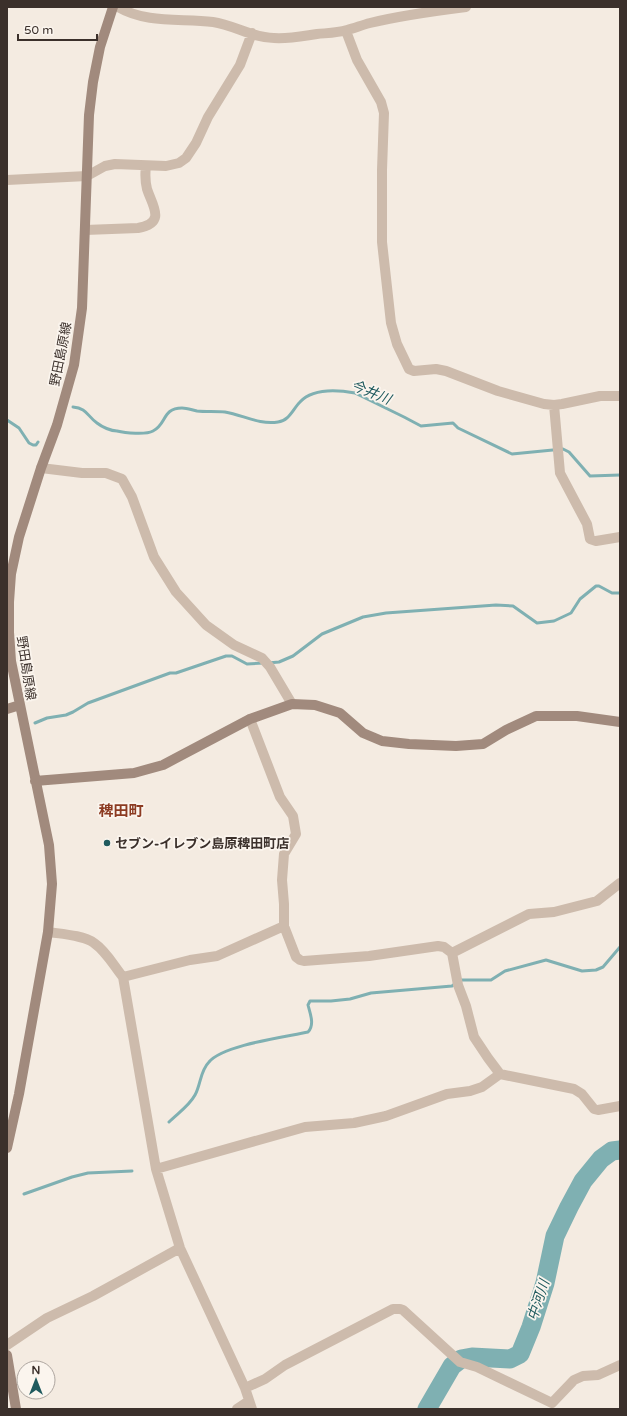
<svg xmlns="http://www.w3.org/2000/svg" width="627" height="1416" font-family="'Varela Round','Noto Sans JP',sans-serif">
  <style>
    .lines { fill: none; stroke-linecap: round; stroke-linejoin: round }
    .stream { stroke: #7fb0b2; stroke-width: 3 }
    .river { stroke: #7fb0b2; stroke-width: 19 }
    .minor { stroke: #cdbbac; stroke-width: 10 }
    .secondary { stroke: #a18a7d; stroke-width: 10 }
    .poi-dot { fill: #1f5a5e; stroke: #fbf5ee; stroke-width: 1.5 }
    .labels { text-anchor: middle; stroke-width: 3.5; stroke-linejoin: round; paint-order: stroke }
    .street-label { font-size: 13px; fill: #3b302b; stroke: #fbf5ee }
    .poi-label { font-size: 13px; font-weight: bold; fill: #3b302b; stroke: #fbf5ee; text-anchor: start }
    .water-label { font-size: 14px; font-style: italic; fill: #1f5a5e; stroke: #fbf5ee }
    .quarter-label { font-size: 15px; font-weight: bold; fill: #8c3b22; stroke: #fbf5ee }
  </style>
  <rect width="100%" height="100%" fill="#f4ebe1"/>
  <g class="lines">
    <!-- stream -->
    <path class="stream" d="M73,407C87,408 87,416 97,423C102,427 111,431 117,431C125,433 146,435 153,431C167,424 162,408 182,408C187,408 192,410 197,411C206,412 216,411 225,412C243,415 259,425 278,422C289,421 293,409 300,402C313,388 338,390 355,393L404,417L421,426L453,423L458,428L512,454L563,449L569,452L590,476L620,475
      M7,420L19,428L29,443L33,445H36L38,442
      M268,663L279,662L293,656L322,634L363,617L386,613L496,605L513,606L537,623L554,621L571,613L580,599L596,586H599L612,593H620
      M35,723L47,718L66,715L73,712L88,703L170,673H176L226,656H232L247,664L263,663
      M169,1122C178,1113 189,1106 195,1095C201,1084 200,1071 209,1062C223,1045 285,1037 308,1032C315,1025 310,1013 308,1005L310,1001H331L350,999L371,993L452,986L460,980H491L505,971L546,960L582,971L596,970L603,967L620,947
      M24,1194L72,1177L88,1173L132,1171"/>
    <!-- river -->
    <path class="river" d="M427,1409L452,1366L461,1359L472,1357L510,1359L520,1354L531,1327L545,1283L555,1236L569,1207L583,1181L601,1159L612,1151L620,1150"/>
    <!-- minor -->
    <path class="minor" d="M118,7C147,24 181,18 213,22C234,25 253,38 274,38C289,39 303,36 317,34C327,33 337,33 347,30C355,28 362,25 370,23C402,15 434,11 466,7
      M346,31L357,60L381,102L384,113L382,170V242L391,323L397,344L409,369L414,371L436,369L446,371L498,391L544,404L554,405L562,404L600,396H620
      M7,180L87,176L105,166L115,164L166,166L179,163L186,158L196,143L208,117L240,65L252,33
      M85,230L138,228C167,223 152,205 147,189C145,181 145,174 146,166
      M554,405L560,473L587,524L590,539L596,541L620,537
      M41,468L82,473H106L122,479L132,497L154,557L176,592L206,625L234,645L262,658L270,667L292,704
      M250,719L280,797L293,816L296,834L284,854L282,880L284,904V926L296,957L300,960L304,961L369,956L438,946L444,947L452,953L458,985L466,1006L474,1037L488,1058L500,1074L482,1087L470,1091L447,1094L386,1116L354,1123L305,1127L156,1169L180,1248L245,1388L252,1409
      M48,932C61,934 83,935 94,943C106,951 114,966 123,977
      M452,953L529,914L554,912L597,901L620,883
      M500,1074L574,1089L582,1094L594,1109L598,1110L620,1106
      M156,1169L123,977L190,960L217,956L284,926
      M7,1345L47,1318L93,1296L180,1248
      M245,1388L265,1379L285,1365L393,1309H400L403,1310L460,1362L477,1367L552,1403L574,1380L583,1376L598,1375L620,1365
      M237,1409L249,1401"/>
    <!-- secondary -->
    <path class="secondary" d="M7,709L20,705
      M35,781L134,773L163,765L250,719L292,704L315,705L340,713L363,733L382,741L409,744L456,746L483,744L506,730L536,716H577L620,722
      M7,1148L19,1094L48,932L52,884L49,845L11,661L9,632V602L11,574L19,537L41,468L57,425L74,365L82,308L89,115L93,82L100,47L113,7
      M7,1355L16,1409"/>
  </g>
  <!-- markers -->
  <circle class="poi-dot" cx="107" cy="843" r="4"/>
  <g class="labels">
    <!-- street labels -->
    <g class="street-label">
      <text transform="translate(60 354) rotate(-79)" y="5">野田島原線</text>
      <text transform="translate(27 668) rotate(81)" y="5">野田島原線</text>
    </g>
    <!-- poi labels -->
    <g class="poi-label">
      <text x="115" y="848">セブン-イレブン島原稗田町店</text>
    </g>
    <!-- water labels -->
    <g class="water-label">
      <text transform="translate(371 392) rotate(22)" y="5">今井川</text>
      <text transform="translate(538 1300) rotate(-72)" y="5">中河川</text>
    </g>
    <!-- quarter labels -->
    <g class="quarter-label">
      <text x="121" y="816">稗田町</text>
    </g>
  </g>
  <!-- border -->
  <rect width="627" height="1416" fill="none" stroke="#3b302b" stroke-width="16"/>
  <!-- north arrow -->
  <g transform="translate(36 1380)"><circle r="19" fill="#fbf5ee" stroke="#aea6a0"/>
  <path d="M0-3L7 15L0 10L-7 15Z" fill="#1f5a5e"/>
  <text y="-6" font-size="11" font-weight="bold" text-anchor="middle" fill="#3b302b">N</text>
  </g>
  <!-- scale -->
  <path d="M18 34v6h79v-6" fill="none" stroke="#3b302b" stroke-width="2"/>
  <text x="24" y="34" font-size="12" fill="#3b302b" stroke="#fbf5ee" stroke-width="3" paint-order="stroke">50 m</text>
</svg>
